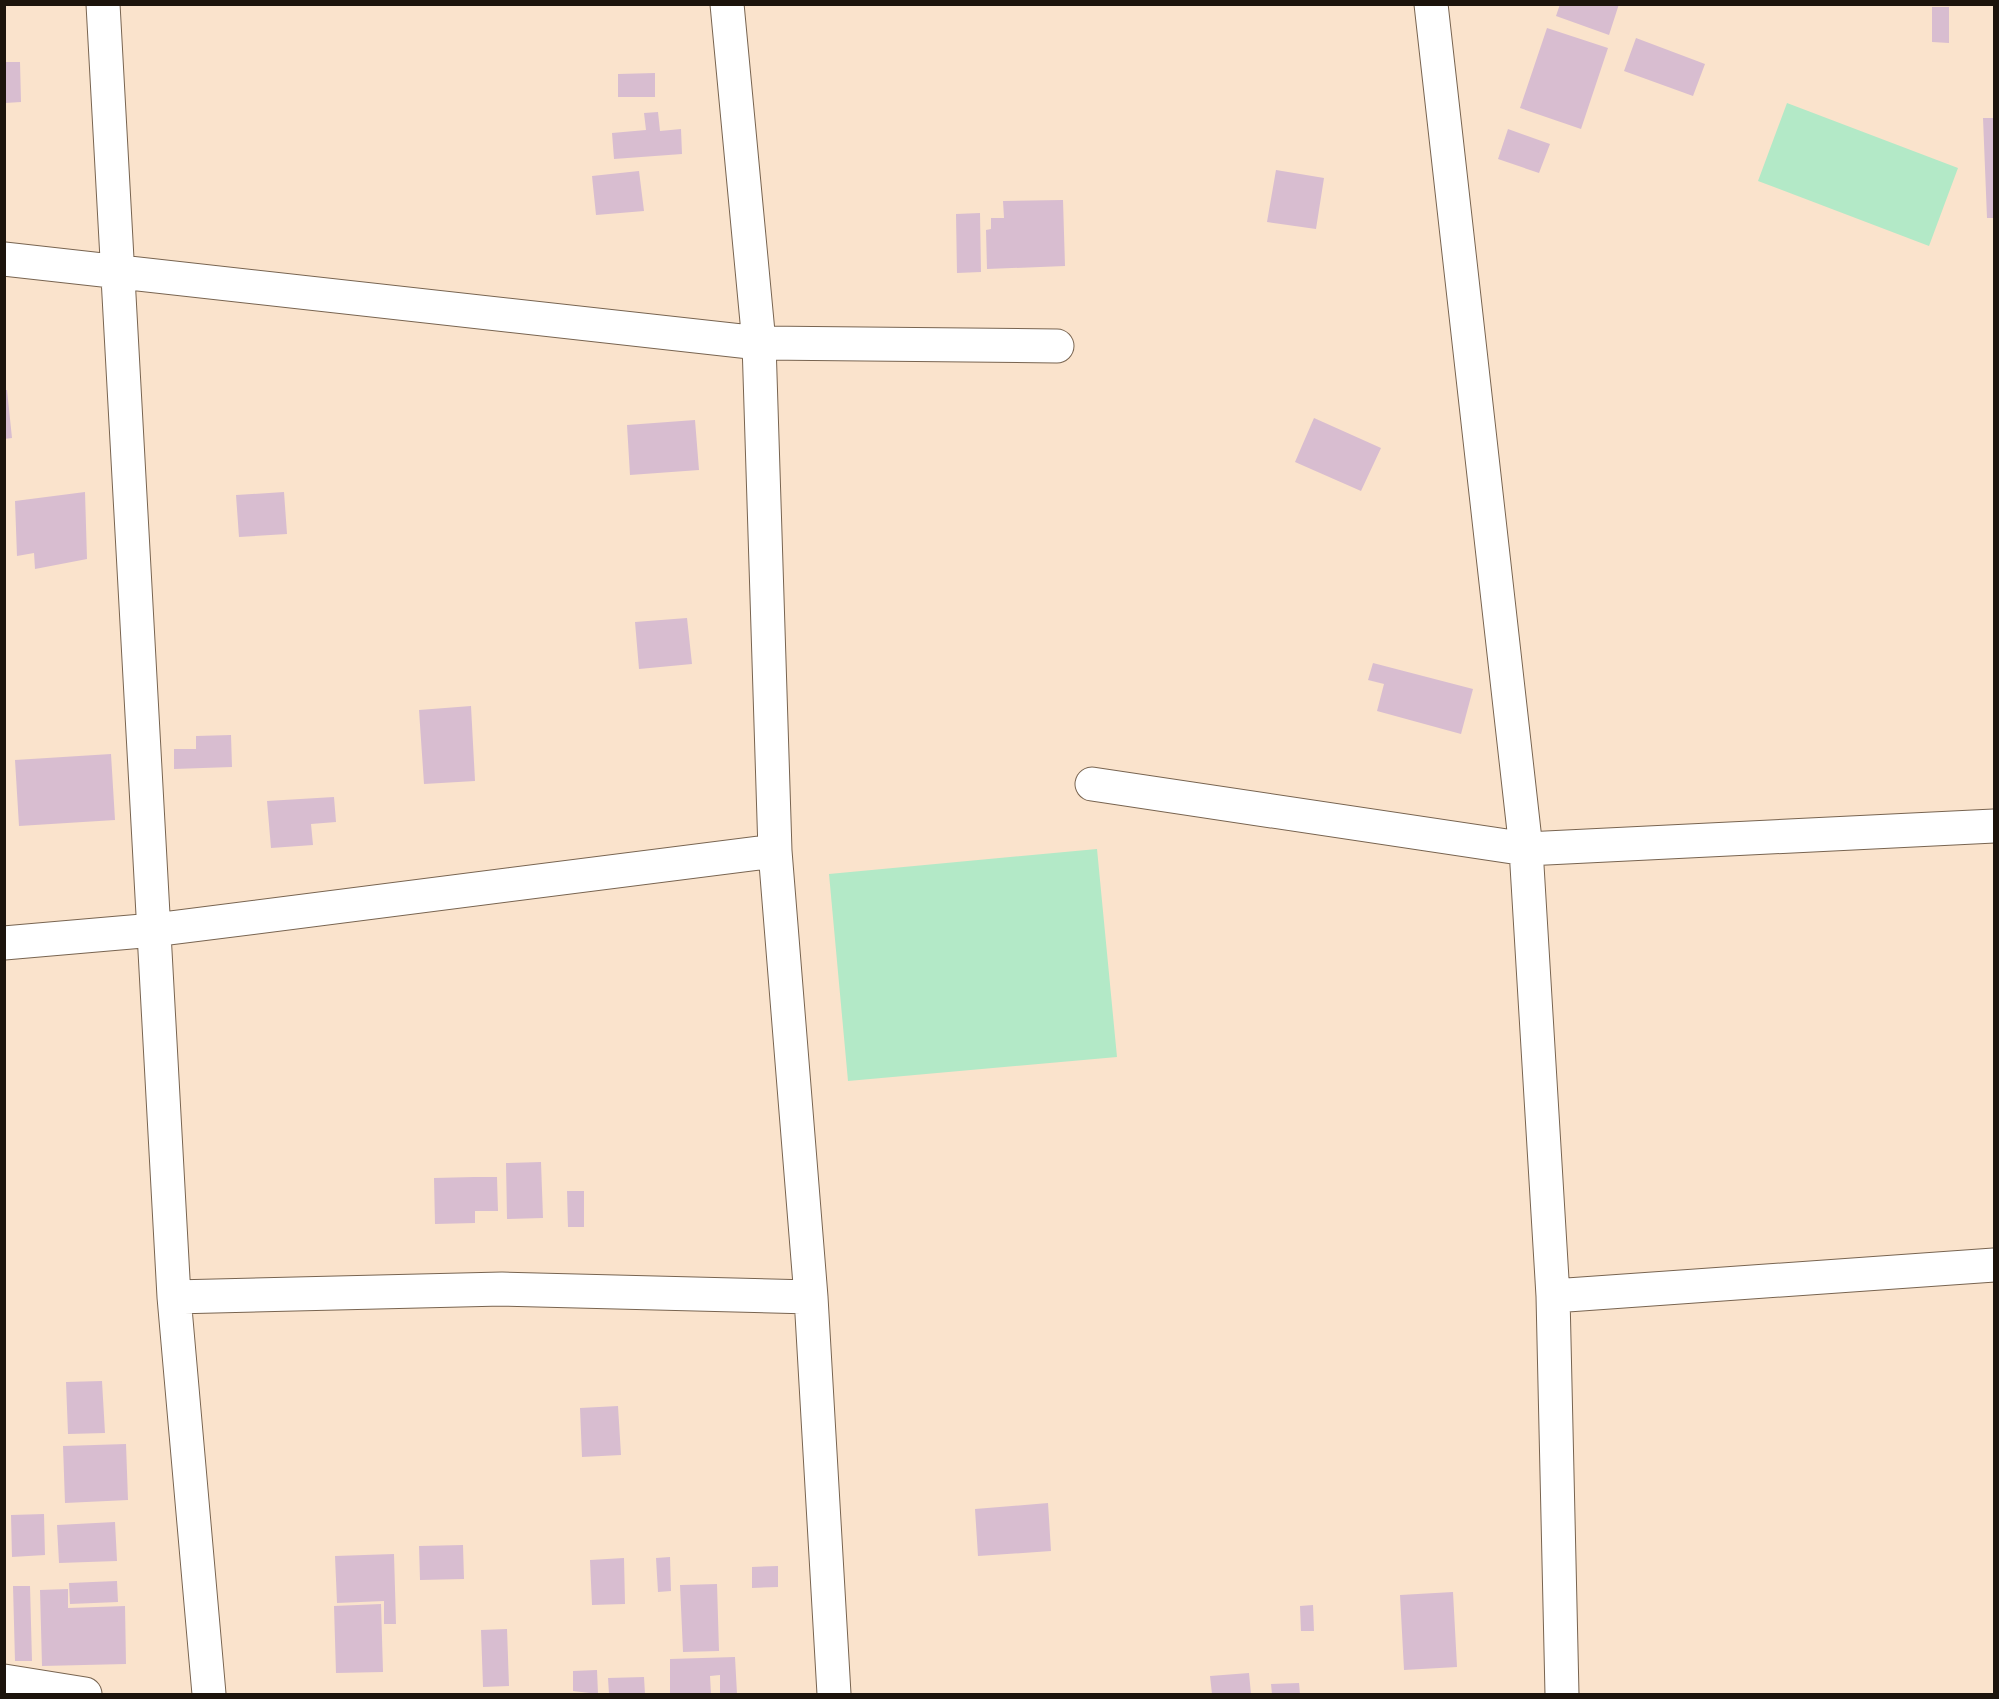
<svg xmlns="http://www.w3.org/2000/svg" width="1999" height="1699" font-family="Jost,sans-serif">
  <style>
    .green { fill: #b3e9c7 }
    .building { fill: #d8bdd0 }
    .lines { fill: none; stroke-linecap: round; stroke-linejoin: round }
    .minor-casing { stroke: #786450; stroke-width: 35 }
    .minor { stroke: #fff; stroke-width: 33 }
  </style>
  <rect width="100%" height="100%" fill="#fae3cc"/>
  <!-- green -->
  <path class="green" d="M1787,103L1958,168L1929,246L1758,181Z
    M1097,849L1117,1057L848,1081L829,874Z"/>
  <!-- building -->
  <path class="building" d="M1560,4H1619L1609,35L1556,16Z
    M1932,7H1949V43L1932,42Z
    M1547,28L1608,48L1581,129L1520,108Z
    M1636,38L1705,64L1693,96L1624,71Z
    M5,62H20L21,102L5,103Z
    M655,73V97H618V74Z
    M658,112L660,131L681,129L682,154L614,159L612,133L646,130L644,113Z
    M1983,118H1994V218H1987Z
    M1508,129L1550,144L1539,173L1498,159Z
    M1276,170L1324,178L1316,229L1267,222Z
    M639,171L644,211L596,215L592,176Z
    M1063,200L1065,266L987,269L986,230L991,229V218H1004L1003,201Z
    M980,213L981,272L957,273L956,214Z
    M4,390H7L12,438L4,439Z
    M1314,418L1381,448L1361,491L1295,462Z
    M695,420L699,470L630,475L627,425Z
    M85,492L87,559L35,569L34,553L17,556L15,501Z
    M284,492L287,534L239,537L236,495Z
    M687,618L692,664L639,669L635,622Z
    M1373,663L1473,689L1461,734L1377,711L1384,684L1368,680Z
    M471,706L475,781L424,784L419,710Z
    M231,735L232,767L174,769V749H196V736Z
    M111,754L115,820L19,826L15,760Z
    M334,797L336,822L311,824L313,845L271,848L267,801Z
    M541,1162L543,1218L507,1219L506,1163Z
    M474,1177H497L498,1211H475V1223L435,1224L434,1178Z
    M567,1191H584V1227H568Z
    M102,1381L105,1433L68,1434L66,1382Z
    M618,1406L621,1455L582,1457L580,1408Z
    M126,1444L128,1500L65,1503L63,1446Z
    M1048,1503L1051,1551L978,1556L975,1509Z
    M44,1514L45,1555L12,1557L11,1515Z
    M115,1522L117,1561L59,1563L57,1525Z
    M463,1545L464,1579L420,1580L419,1546Z
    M394,1554L396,1624H384V1601L337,1603L335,1556Z
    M670,1557L671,1591L658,1592L656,1558Z
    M624,1558L625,1604L592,1605L590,1560Z
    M778,1566V1587L752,1588V1567Z
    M117,1581L118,1602L70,1604L69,1583Z
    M717,1584L719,1651L683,1652L680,1585Z
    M13,1586H30L32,1661H15Z
    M68,1589V1608L125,1606L126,1664L42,1666L40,1590Z
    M1453,1592L1457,1667L1404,1670L1400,1595Z
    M381,1604L383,1672L336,1673L334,1606Z
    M1313,1605L1314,1631H1301L1300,1606Z
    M507,1629L509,1686L483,1687L481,1630Z
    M735,1657L737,1694H720V1675L710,1676L711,1694H670V1659Z
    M597,1670L598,1694L573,1691V1671Z
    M1249,1673L1251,1694H1212L1210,1676Z
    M644,1677L645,1694H609L608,1678Z
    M1299,1683L1300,1694H1272L1271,1684Z"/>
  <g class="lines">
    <defs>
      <path id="minor" d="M103,4L174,1297L209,1694
        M727,4L759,343L775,851L811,1297L834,1694
        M1431,4L1526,849L1553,1296L1562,1694
        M4,259L759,343L1057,346
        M1092,784L1526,849L1994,826
        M4,943L154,930L775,851
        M1553,1296L1994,1265
        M174,1297L502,1289L811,1297
        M4,1681L85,1694"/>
    </defs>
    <!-- minor casing -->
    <use href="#minor" class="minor-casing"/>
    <!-- minor -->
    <use href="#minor" class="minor"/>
  </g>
  <!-- border -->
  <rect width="1999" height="1699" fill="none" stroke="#1c140c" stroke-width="12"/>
</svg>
